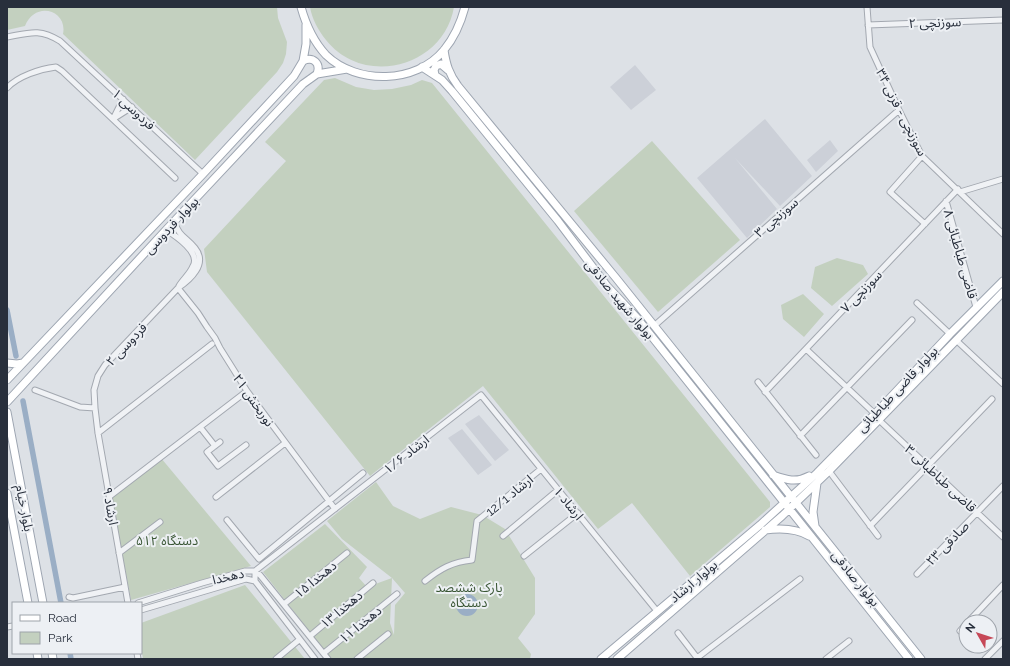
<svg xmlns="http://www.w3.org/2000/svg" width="1010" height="666" font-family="Raleway,'Noto Sans Arabic',sans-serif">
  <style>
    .built { fill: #ccd0d8 }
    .green { fill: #c3d0bf; fill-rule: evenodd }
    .water { fill: #9aaec5 }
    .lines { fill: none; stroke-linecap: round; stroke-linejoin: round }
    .canal { stroke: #9aaec5; stroke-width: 5.5 }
    .minor-casing { stroke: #a3a8b0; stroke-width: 7 }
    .major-casing { stroke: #9da5b1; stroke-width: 9 }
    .minor { stroke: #f0f2f5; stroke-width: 5 }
    .major { stroke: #fff; stroke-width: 7 }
    .labels { text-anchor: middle; stroke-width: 4; stroke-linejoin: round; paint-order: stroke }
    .street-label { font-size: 13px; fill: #282f3c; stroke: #edf0f4 }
    .park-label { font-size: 13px; fill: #3b5736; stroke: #edf0f4 }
  </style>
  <rect width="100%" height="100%" fill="#dde1e6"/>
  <!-- built -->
  <path class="built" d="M635,65L656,90L631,110L610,87Z
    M765,119L812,176L780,206L735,158L777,209L747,238L697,178Z
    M830,140L838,151L816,172L807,160Z
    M479,415L509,450L495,461L465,424Z
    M462,429L492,465L478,475L448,438Z"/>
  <!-- green -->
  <path class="green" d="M7,7H277L278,18L287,42L286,54L283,63L277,72L195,160L63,34C68,10 35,0 25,26L7,30Z
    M310,7H454C444,67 364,88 326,40C318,30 312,19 310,7Z
    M335,78L356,87L374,90L392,89L411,85L422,80L432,83L770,502V507L690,576L632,503L598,529L483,386L370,476L207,272L204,249L286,161L265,142L324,80Z
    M652,141L740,240L658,312L574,211Z
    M837,258L863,265L868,274L832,306L811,288L815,267Z
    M803,294L824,314L804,337L783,319L781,305Z
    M161,458L251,566L131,600L111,497Z
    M376,482L393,506L420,519L451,507L482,515L505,529L535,578V614L518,638L531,654L530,659H331L263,572L325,524L367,567L359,578L367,587L392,578L342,539L327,521ZM392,578L405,593L395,605L394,635L390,623Z
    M245,585L305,659H143L141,645V623Z"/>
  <!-- water -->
  <path class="water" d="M456 605a11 11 0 1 1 22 0a11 11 0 1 1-22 0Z"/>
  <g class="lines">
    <!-- canal -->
    <path class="canal" d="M7,310L16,356
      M23,401L61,603
      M70,653L71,659"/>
    <defs>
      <path id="minor" d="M867,7L870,47L899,110L922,156L1003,234
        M868,25L1003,20
        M7,37C29,33 39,28 60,41L203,174
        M7,88C18,76 40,69 56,67L62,71L175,178
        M123,99L113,119L132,107
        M922,156L890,192L925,224
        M960,192L1003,179
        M946,201L976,307
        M166,230C176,236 201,253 193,266C190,274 183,279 179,286
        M178,288L198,313L207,327L215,338L220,348L247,391L335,509
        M917,303L950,334
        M654,326L899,110
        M956,340L1003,384
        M806,349L875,414
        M758,382L816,455
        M35,390L80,407L95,408
        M765,392L958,189
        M879,420L1003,537
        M200,427L215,446
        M98,433L212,344
        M800,436L912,320
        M220,442L207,452L218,466L246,445
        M829,471L878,536
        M110,496L247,391
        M216,497L285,443
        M227,520L259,559L363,473
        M870,526L992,399
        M503,536L558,490
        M119,553L160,522
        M524,556L578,513
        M917,574L1003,486
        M255,581V571L481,395L657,611
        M425,581C440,569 452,562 472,560L477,521L541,469
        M69,597L73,598L125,587
        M128,603L98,433L95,408L94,390L98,376L105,365L178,288C190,280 208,264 195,248C186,237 179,237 174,221
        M138,603L202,583L245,571H255L260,575L328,659
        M284,604L347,553
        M141,610L246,579L255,581L315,659
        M968,622L1003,585
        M7,627L13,626
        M960,631L966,624
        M678,633L698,659
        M310,636L373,583
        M137,653L138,659
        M324,653L397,594
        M697,658L800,579
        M276,659L299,640
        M357,659L388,634
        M826,659L849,641
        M985,659L1003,641"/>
      <path id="major" d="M301,7C306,25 313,41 326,55C357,85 416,84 444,50C454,38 461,22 465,7
        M444,50C446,64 449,74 458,86L616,278L921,659
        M303,61C313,56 321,63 317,74
        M422,67L442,80L452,91L558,221L607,286L637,318L909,659
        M435,75L434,70L436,66L441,64L448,70
        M7,363L17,364L23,363
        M7,380L203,174L294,76L303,61L306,44V25
        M7,402L166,230L303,84L317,74L347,69
        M7,412L43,603
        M773,475C787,480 796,483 809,476
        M7,493L28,603
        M815,526L813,512L817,483
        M765,530C780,528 796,528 809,536
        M37,653L38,659
        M52,653L53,659
        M601,659L760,525L817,473L875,414L950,334L1003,281
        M617,659L782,516L829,471L1003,292"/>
    </defs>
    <!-- minor casing -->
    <use href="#minor" class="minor-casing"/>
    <!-- major casing -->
    <use href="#major" class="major-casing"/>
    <!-- minor -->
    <use href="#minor" class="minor"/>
    <!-- major -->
    <use href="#major" class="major"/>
  </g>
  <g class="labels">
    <!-- street labels -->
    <g class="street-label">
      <text transform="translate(935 22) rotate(-2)" y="5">سوزنچی ۲</text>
      <text transform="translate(134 109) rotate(43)" y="5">فردوسی ۱</text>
      <text transform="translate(902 112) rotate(63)" y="5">سوزنچی - قرنی ۳۴</text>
      <text transform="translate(776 217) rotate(-41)" y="5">سوزنچی ۳</text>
      <text transform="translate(171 225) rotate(-47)" y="5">بولوار فردوسی</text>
      <text transform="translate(961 254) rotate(74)" y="5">قاضی طباطبائی ۸</text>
      <text transform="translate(861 291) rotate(-46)" y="5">سوزنچی ۷</text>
      <text transform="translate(620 299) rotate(50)" y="5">بولوار شهید صادقی</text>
      <text transform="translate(126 344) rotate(-47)" y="5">فردوسی ۲</text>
      <text transform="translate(897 389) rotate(-47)" y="5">بولوار قاضی طباطبائی</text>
      <text transform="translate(254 400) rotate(55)" y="5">نوربخش ۲۱</text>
      <text transform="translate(406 454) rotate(-38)" y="5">ارشاد ۱/۶</text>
      <text transform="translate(941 478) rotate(43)" y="5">قاضی طباطبائی ۳</text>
      <text transform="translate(509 495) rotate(-39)" y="5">ارشاد 12/1</text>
      <text transform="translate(569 503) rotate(51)" y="5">ارشاد ۱</text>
      <text transform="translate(111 506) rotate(80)" y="5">ارشاد ۹</text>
      <text transform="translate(25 508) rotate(79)" y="5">بلوار خیام</text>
      <text transform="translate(947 543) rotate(-46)" y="5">صادقی ۲۳</text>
      <text transform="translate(228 576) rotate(-13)" y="5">دهخدا</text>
      <text transform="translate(856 578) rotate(51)" y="5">بولوار صادقی</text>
      <text transform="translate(315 579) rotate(-39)" y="5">دهخدا ۱۵</text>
      <text transform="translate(693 581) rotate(-40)" y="5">بولوار ارشاد</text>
      <text transform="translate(341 609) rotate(-40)" y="5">دهخدا ۱۳</text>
      <text transform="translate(360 624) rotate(-39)" y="5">دهخدا ۱۱</text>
    </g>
    <!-- park labels -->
    <g class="park-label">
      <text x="167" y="545">۵۱۲ دستگاه</text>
      <text x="469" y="592">پارک‌ ششصد<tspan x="469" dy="15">دستگاه</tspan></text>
    </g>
  </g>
  <!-- border -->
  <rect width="1010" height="666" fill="none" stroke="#282f3c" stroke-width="16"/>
  <!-- legend -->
  <rect x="12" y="602" width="130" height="52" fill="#edf0f4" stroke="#9ea3aa"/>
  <rect x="20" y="615" width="20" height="6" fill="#ffffff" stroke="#9ea3aa"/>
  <text x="48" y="622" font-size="12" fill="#282f3c">Road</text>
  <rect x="20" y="632" width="20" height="12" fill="#c3d0bf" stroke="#9ea3aa"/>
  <text x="48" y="642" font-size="12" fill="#282f3c">Park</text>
  <!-- north arrow -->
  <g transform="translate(978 634) rotate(309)"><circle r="19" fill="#edf0f4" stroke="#9ea3aa"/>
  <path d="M0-3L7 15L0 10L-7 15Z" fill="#c64857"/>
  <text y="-6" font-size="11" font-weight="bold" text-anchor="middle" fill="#282f3c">N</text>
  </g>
</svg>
